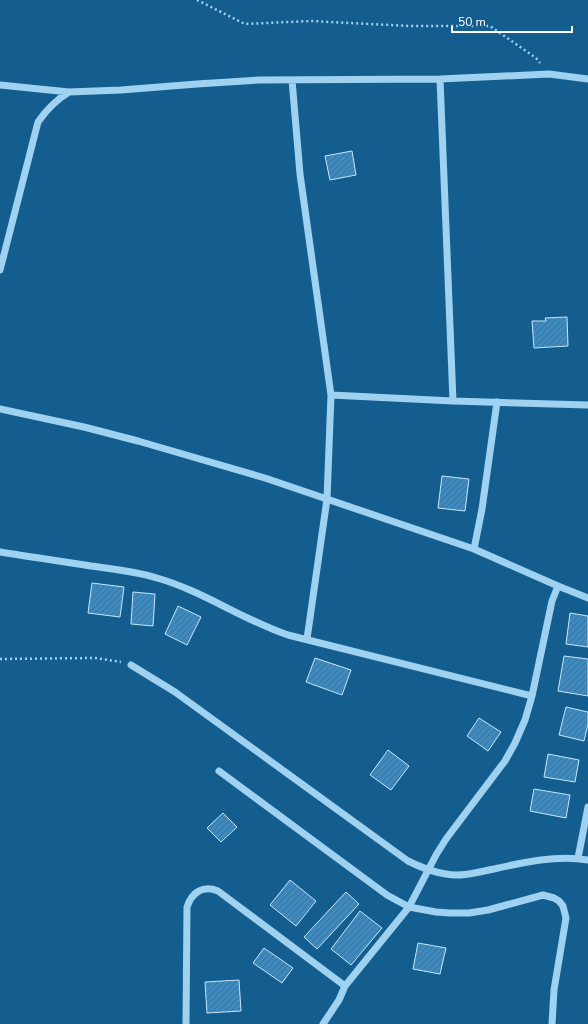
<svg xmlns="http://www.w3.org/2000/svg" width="588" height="1024" font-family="'Nunito Sans',sans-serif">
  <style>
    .building { fill: url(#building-hatch); stroke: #c6e7fc }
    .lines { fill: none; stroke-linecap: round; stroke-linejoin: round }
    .path { stroke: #9fd1f1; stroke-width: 2.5; stroke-dasharray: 2 3; stroke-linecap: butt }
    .minor { stroke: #9fd1f1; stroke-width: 7 }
  </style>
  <defs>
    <pattern id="building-hatch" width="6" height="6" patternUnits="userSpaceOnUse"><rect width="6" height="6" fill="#4189ba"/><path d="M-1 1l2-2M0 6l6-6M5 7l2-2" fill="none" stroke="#45718e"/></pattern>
  </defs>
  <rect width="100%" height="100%" fill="#145d8f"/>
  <!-- building -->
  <path class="building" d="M352,151L356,175L330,180L325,156Z
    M567,317L568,346L534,348L532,321H546L545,318Z
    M442,476L469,479L465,511L438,508Z
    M92,583L124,587L120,617L88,613Z
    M133,592L155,594L153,626L131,624Z
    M178,606L201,617L187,645L165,634Z
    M570,613L588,616V647L566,644Z
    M564,656L588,659V696L558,691Z
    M315,658L351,670L342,695L306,682Z
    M566,707L588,712V724L584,741L559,735Z
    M479,718L501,732L488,751L467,736Z
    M388,750L409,766L391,790L370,775Z
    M548,754L579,760L575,782L544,777Z
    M534,789L570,795L566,818L530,811Z
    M223,813L237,827L221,842L207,828Z
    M290,880L316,901L296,926L270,905Z
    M346,892L359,904L317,949L304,937Z
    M360,911L382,928L351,965L331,949Z
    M418,943L446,948L440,974L413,969Z
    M264,948L293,968L282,983L253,963Z
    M239,980L241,1011L207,1013L205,982Z"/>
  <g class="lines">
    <!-- path -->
    <path class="path" d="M197,0L245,24L311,21L409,26H490L536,58L540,63
      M0,659L95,658L121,662"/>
    <!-- minor -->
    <path class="minor" d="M440,79L453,401
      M292,80L300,174L331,395L327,499L307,639
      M0,85L69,92L121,90L197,84L259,80L440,79L549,74L588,79
      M0,270L38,122C47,109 56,100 69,92
      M331,395L453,401L588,405
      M0,409L84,427L138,441L265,478L474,549L558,586
      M474,549L482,509L497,402
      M0,552C30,557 60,561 91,566C113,569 135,571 157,578C203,591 243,620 288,635L532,696
      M131,665L175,692L408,861C420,867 432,872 446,874C462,877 478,872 494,869C525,862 556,855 588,860
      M219,771L387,895L409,907L436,912L450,913H469L488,910L543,895L554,898L559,901L563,906L566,918L554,990L552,1024
      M578,858L588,807
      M186,1024L187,907C192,892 203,885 218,891L345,986
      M323,1024L339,1000L345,986L409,907L436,855L446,839L505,761L515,743L525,720L532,696L552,601L558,586L588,598"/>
  </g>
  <!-- scale -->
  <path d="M452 26v6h120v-6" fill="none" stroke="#ffffff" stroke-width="2"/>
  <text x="458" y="26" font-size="12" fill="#ffffff" stroke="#145d8f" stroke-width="3" paint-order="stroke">50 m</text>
</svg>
